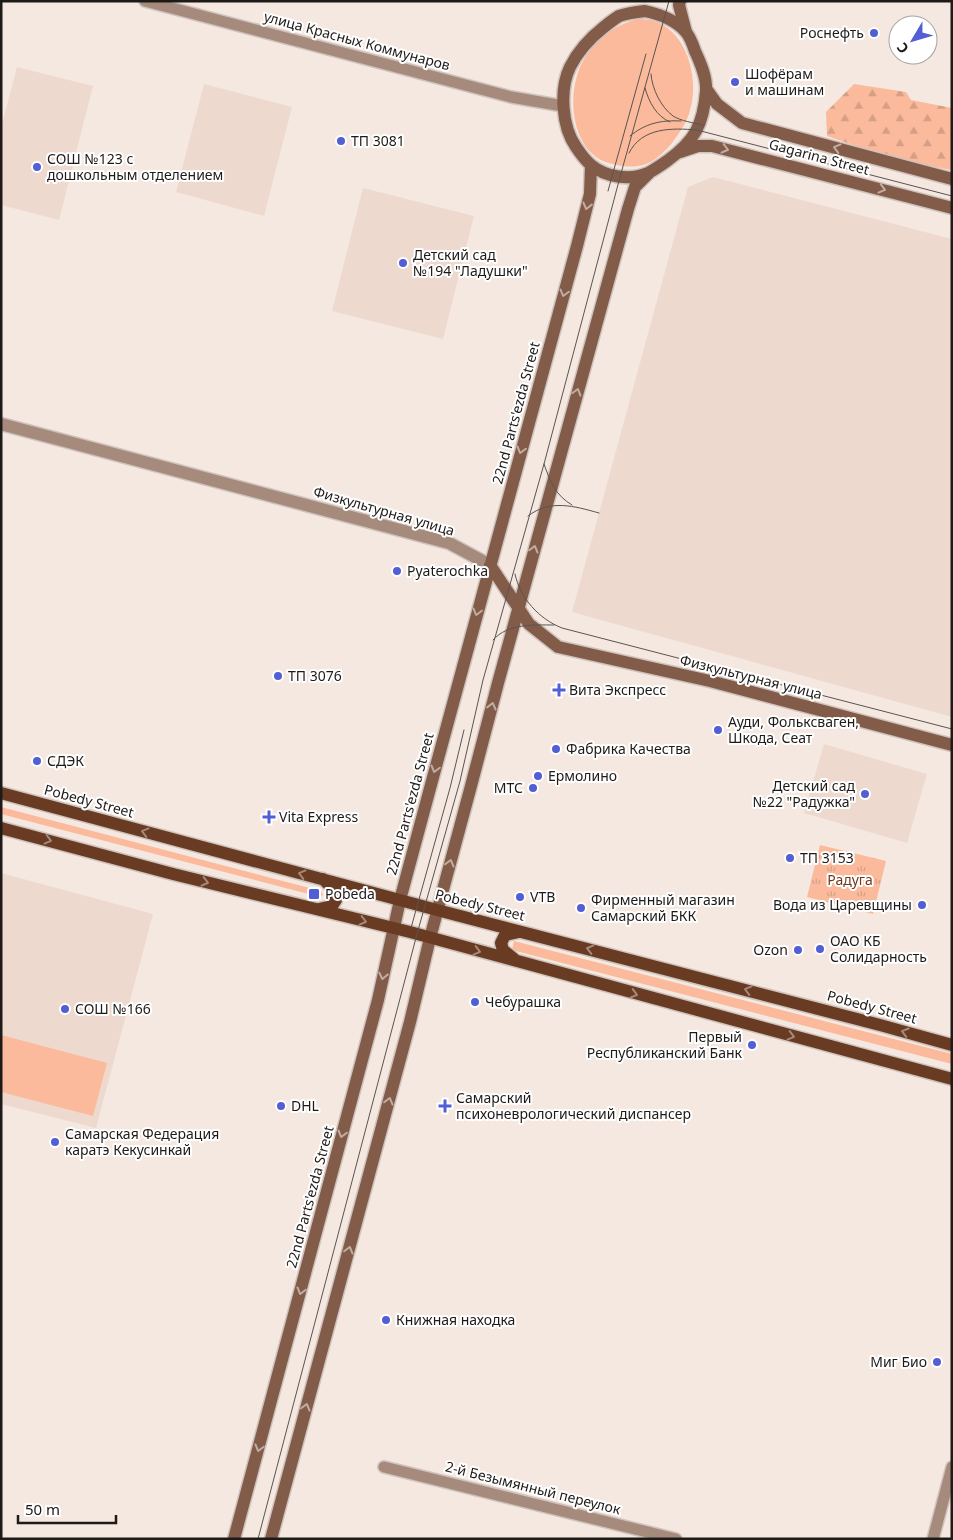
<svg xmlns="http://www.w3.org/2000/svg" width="953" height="1540" font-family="'Noto Sans',sans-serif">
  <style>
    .built { fill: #eed9cf }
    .grass { fill: #faba9b }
    .forest { fill: url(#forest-firs) }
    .park { fill: url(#park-tufts) }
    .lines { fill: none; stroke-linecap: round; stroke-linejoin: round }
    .minor-casing { stroke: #cec3bd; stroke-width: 14 }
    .tertiary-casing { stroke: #cec3bd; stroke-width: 15 }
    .secondary-casing { stroke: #cec3bd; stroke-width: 15 }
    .primary-casing { stroke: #cec3bd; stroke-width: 15 }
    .minor { stroke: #a68a7c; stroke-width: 11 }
    .tertiary { stroke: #a68a7c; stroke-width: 12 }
    .secondary { stroke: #835b49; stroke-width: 12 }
    .primary { stroke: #693b23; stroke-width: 12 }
    .tram { stroke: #5a5451; stroke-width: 1 }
    .oneway { stroke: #c1ada4 }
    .oneway2 { stroke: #a5897b }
    .poi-dot { fill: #515ed4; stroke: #fff; stroke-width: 2 }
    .labels { text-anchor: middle; stroke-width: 4; stroke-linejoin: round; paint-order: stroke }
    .poi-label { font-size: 14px; fill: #1e1a18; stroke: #fff; text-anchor: start }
    .street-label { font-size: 14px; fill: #1e1a18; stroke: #fff }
    .park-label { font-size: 14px; fill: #733818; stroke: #fff }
  </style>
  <defs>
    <pattern id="forest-firs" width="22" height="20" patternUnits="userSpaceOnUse" patternTransform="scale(1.25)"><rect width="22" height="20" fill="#faba9b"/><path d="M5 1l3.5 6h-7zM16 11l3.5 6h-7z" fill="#d69f85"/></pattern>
    <pattern id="park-tufts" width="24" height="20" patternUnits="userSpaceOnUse" patternTransform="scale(1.25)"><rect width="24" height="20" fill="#faba9b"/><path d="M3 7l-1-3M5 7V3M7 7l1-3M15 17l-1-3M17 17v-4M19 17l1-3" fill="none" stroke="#d69f85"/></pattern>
  </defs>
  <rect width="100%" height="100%" fill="#f5e8e1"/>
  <!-- built -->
  <path class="built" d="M17,67L93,86L59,220L1,205V128Z
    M204,84L292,107L264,216L176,192Z
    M713,177L952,239V717L572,612L688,187Z
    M363,188L474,216L443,339L332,311Z
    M824,744L927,774L907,843L804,813Z
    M1,873L153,914L96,1128L1,1104Z"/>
  <!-- grass -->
  <path class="grass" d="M638,19C683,17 701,74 690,110C687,123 679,133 672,143C653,166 637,171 609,163C574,153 568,105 577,76C579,66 587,54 593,46C605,32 620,24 638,19Z
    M1,807L321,891L323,895L320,897L1,814Z
    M514,941L952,1054V1064L512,950Z
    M1,1035L107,1063L93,1116L1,1092Z"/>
  <!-- forest -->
  <path class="forest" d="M854,84L906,92L911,100L952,108V170L897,160L827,136L826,112Z"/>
  <!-- park -->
  <path class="park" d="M820,845L886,861L873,914L807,897Z"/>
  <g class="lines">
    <defs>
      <path id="minor" d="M145,1L511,97L563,106
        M384,1467L676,1539
        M933,1539L952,1467"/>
      <path id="tertiary" d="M1,424L449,543L490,565"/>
      <path id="secondary" d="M680,1L679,5L686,32
        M645,11C659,14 675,20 685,31C690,36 693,45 695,51C701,64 707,78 706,91C705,104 702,120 696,131C689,144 678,153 667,161C661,165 654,170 648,173C630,181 605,177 591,165C585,160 580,153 576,147C562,127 559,90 570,67C578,51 590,38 604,27C609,23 614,19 619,16C628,13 636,12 645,11Z
        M707,90L717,104L742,123L952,179
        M680,152L698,146H712L952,208
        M490,565L529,624L558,647L710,681L952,745
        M234,1539L378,1000L400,900L432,781L577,246L590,194L591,165
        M271,1539L410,1022L430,938L471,786L498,683L628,209L635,187L649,173"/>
      <path id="primary" d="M1,793L437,910L880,1025L952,1045
        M1,828L173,874L410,932L952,1079
        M319,909L332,906L336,900V892L323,879
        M514,959L503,950L501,943L505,935L519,932"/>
    </defs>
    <!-- minor casing -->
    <use href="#minor" class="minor-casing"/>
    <!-- tertiary casing -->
    <use href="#tertiary" class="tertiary-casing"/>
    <!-- secondary casing -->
    <use href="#secondary" class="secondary-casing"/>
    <!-- primary casing -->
    <use href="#primary" class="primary-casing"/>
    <!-- minor -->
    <use href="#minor" class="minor"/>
    <!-- tertiary -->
    <use href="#tertiary" class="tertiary"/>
    <!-- secondary -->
    <use href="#secondary" class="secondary"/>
    <!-- primary -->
    <use href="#primary" class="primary"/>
    <!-- tram -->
    <path class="tram" d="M651,74C652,89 661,107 673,116C681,121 694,123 703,125
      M645,88C649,102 656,116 670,122
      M630,136C646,123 661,120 681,121
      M629,153C642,127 672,128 697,130L952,196
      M608,191L646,54
      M544,464C550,481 555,495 572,505
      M528,516C550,499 574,506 599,513
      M515,574C520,598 539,619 562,628L952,729
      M493,640C508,623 534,625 554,625
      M411,928L450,788L464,730
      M258,1539L417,934L460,781L483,680L544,464L620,177L669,1"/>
  </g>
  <!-- one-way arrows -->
  <defs><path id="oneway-chevron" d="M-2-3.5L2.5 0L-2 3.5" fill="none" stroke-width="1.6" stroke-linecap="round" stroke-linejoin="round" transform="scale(1.25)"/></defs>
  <g class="oneway">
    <use href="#oneway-chevron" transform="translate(837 148) rotate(-165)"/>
    <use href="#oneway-chevron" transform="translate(725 149) rotate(14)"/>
    <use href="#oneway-chevron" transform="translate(882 189) rotate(15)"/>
    <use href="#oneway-chevron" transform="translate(587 206) rotate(104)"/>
    <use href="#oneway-chevron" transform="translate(564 293) rotate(105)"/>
    <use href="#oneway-chevron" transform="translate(577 392) rotate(-74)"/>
    <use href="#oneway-chevron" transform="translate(521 450) rotate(105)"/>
    <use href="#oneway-chevron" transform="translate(534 549) rotate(-75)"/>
    <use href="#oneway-chevron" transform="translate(477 612) rotate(105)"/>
    <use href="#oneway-chevron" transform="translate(492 706) rotate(-76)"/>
    <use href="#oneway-chevron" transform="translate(435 769) rotate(105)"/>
    <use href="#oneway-chevron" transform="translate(450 863) rotate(-75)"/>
    <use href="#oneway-chevron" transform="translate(383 976) rotate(102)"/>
    <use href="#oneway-chevron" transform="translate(389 1101) rotate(-75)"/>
    <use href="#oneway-chevron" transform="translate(342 1134) rotate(105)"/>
    <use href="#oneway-chevron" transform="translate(349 1250) rotate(-75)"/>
    <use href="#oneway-chevron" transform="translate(301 1291) rotate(105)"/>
    <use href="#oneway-chevron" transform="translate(306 1407) rotate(-75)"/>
    <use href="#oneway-chevron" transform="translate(259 1448) rotate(105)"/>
  </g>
  <g class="oneway2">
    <use href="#oneway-chevron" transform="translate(145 832) rotate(-165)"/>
    <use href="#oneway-chevron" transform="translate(48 840) rotate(15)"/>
    <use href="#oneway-chevron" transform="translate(302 874) rotate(-165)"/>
    <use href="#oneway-chevron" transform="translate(205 882) rotate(14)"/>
    <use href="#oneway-chevron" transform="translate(363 921) rotate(14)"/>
    <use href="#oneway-chevron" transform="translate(590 949) rotate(-166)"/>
    <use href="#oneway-chevron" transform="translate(477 951) rotate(15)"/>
    <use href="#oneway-chevron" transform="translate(748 990) rotate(-165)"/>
    <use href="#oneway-chevron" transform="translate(634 994) rotate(15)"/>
    <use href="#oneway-chevron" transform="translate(905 1032) rotate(-164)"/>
    <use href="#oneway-chevron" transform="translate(791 1036) rotate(15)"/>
  </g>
  <!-- markers -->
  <g class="poi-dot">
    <circle cx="874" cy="33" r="5"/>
    <circle cx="735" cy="82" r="5"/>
    <circle cx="341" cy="141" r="5"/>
    <circle cx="37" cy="167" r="5"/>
    <circle cx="403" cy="263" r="5"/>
    <circle cx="397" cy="571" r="5"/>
    <circle cx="278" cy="676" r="5"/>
    <path d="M556.5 682.5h5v5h5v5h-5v5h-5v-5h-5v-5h5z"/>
    <circle cx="718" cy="730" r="5"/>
    <circle cx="556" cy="749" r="5"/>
    <circle cx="37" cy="761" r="5"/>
    <circle cx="538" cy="776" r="5"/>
    <circle cx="533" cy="788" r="5"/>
    <circle cx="865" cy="794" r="5"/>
    <path d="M266.5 809.5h5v5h5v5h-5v5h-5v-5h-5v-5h5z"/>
    <circle cx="790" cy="858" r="5"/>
    <rect x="308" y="888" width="12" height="12" rx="2.5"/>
    <circle cx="520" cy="897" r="5"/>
    <circle cx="922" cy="905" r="5"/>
    <circle cx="581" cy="908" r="5"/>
    <circle cx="820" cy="949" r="5"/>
    <circle cx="798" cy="950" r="5"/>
    <circle cx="475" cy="1002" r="5"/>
    <circle cx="65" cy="1009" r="5"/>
    <circle cx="752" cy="1045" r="5"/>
    <circle cx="281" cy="1106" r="5"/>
    <path d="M442.5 1098.5h5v5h5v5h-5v5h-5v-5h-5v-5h5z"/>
    <circle cx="55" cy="1142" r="5"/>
    <circle cx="386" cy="1320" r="5"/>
    <circle cx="937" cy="1362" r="5"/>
  </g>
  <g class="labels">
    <!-- poi labels -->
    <g class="poi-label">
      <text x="864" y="38" text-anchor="end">Роснефть</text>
      <text x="745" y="79">Шофёрам<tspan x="745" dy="16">и машинам</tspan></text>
      <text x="351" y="146">ТП 3081</text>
      <text x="47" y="164">СОШ №123 с<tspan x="47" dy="16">дошкольным отделением</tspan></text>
      <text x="413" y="260">Детский сад<tspan x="413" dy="16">№194 "Ладушки"</tspan></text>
      <text x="407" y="576">Pyaterochka</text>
      <text x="288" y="681">ТП 3076</text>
      <text x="569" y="695">Вита Экспресс</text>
      <text x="728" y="727">Ауди, Фольксваген,<tspan x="728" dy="16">Шкода, Сеат</tspan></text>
      <text x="566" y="754">Фабрика Качества</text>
      <text x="47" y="766">СДЭК</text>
      <text x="548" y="781">Ермолино</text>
      <text x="855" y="791" text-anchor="end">Детский сад<tspan x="855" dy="16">№22 "Радужка"</tspan></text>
      <text x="523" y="793" text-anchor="end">МТС</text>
      <text x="279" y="822">Vita Express</text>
      <text x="800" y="863">ТП 3153</text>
      <text x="325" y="899">Pobeda</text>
      <text x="530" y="902">VTB</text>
      <text x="591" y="905">Фирменный магазин<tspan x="591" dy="16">Самарский БКК</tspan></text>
      <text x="912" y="910" text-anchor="end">Вода из Царевщины</text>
      <text x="830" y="946">ОАО КБ<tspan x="830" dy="16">Солидарность</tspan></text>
      <text x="788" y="955" text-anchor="end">Ozon</text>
      <text x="485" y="1007">Чебурашка</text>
      <text x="75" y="1014">СОШ №166</text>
      <text x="742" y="1042" text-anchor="end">Первый<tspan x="742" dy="16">Республиканский Банк</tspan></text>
      <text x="456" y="1103">Самарский<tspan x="456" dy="16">психоневрологический диспансер</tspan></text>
      <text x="291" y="1111">DHL</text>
      <text x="65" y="1139">Самарская Федерация<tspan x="65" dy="16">каратэ Кекусинкай</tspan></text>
      <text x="396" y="1325">Книжная находка</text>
      <text x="927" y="1367" text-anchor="end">Миг Био</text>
    </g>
    <!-- street labels -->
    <g class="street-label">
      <text transform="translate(357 41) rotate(15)" y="5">улица Красных Коммунаров</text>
      <text transform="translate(819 157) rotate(15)" y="5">Gagarina Street</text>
      <text transform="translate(516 413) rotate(-75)" y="5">22nd Parts'ezda Street</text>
      <text transform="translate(384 511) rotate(16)" y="5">Физкультурная улица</text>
      <text transform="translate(751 677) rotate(14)" y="5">Физкультурная улица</text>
      <text transform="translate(89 801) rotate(15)" y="5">Pobedy Street</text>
      <text transform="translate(410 804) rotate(-75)" y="5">22nd Parts'ezda Street</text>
      <text transform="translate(480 905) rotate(14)" y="5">Pobedy Street</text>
      <text transform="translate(872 1007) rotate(15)" y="5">Pobedy Street</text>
      <text transform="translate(310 1197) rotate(-75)" y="5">22nd Parts'ezda Street</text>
      <text transform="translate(533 1488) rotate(14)" y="5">2-й Безымянный переулок</text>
    </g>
    <!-- park labels -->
    <g class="park-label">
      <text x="850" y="885">Радyга</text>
    </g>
  </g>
  <!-- border -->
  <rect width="953" height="1540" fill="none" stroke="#1e1a18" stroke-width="5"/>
  <!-- north arrow -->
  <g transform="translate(913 40) rotate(232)"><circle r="24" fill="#ffffff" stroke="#a5a3a3"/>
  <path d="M0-4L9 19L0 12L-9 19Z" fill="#515ed4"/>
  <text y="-8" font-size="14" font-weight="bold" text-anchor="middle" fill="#1e1a18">С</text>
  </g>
  <!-- scale -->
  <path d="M18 1515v8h98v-8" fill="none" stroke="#1e1a18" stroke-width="2.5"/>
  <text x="25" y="1515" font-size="15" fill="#1e1a18" stroke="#ffffff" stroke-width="4" paint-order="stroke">50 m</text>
</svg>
